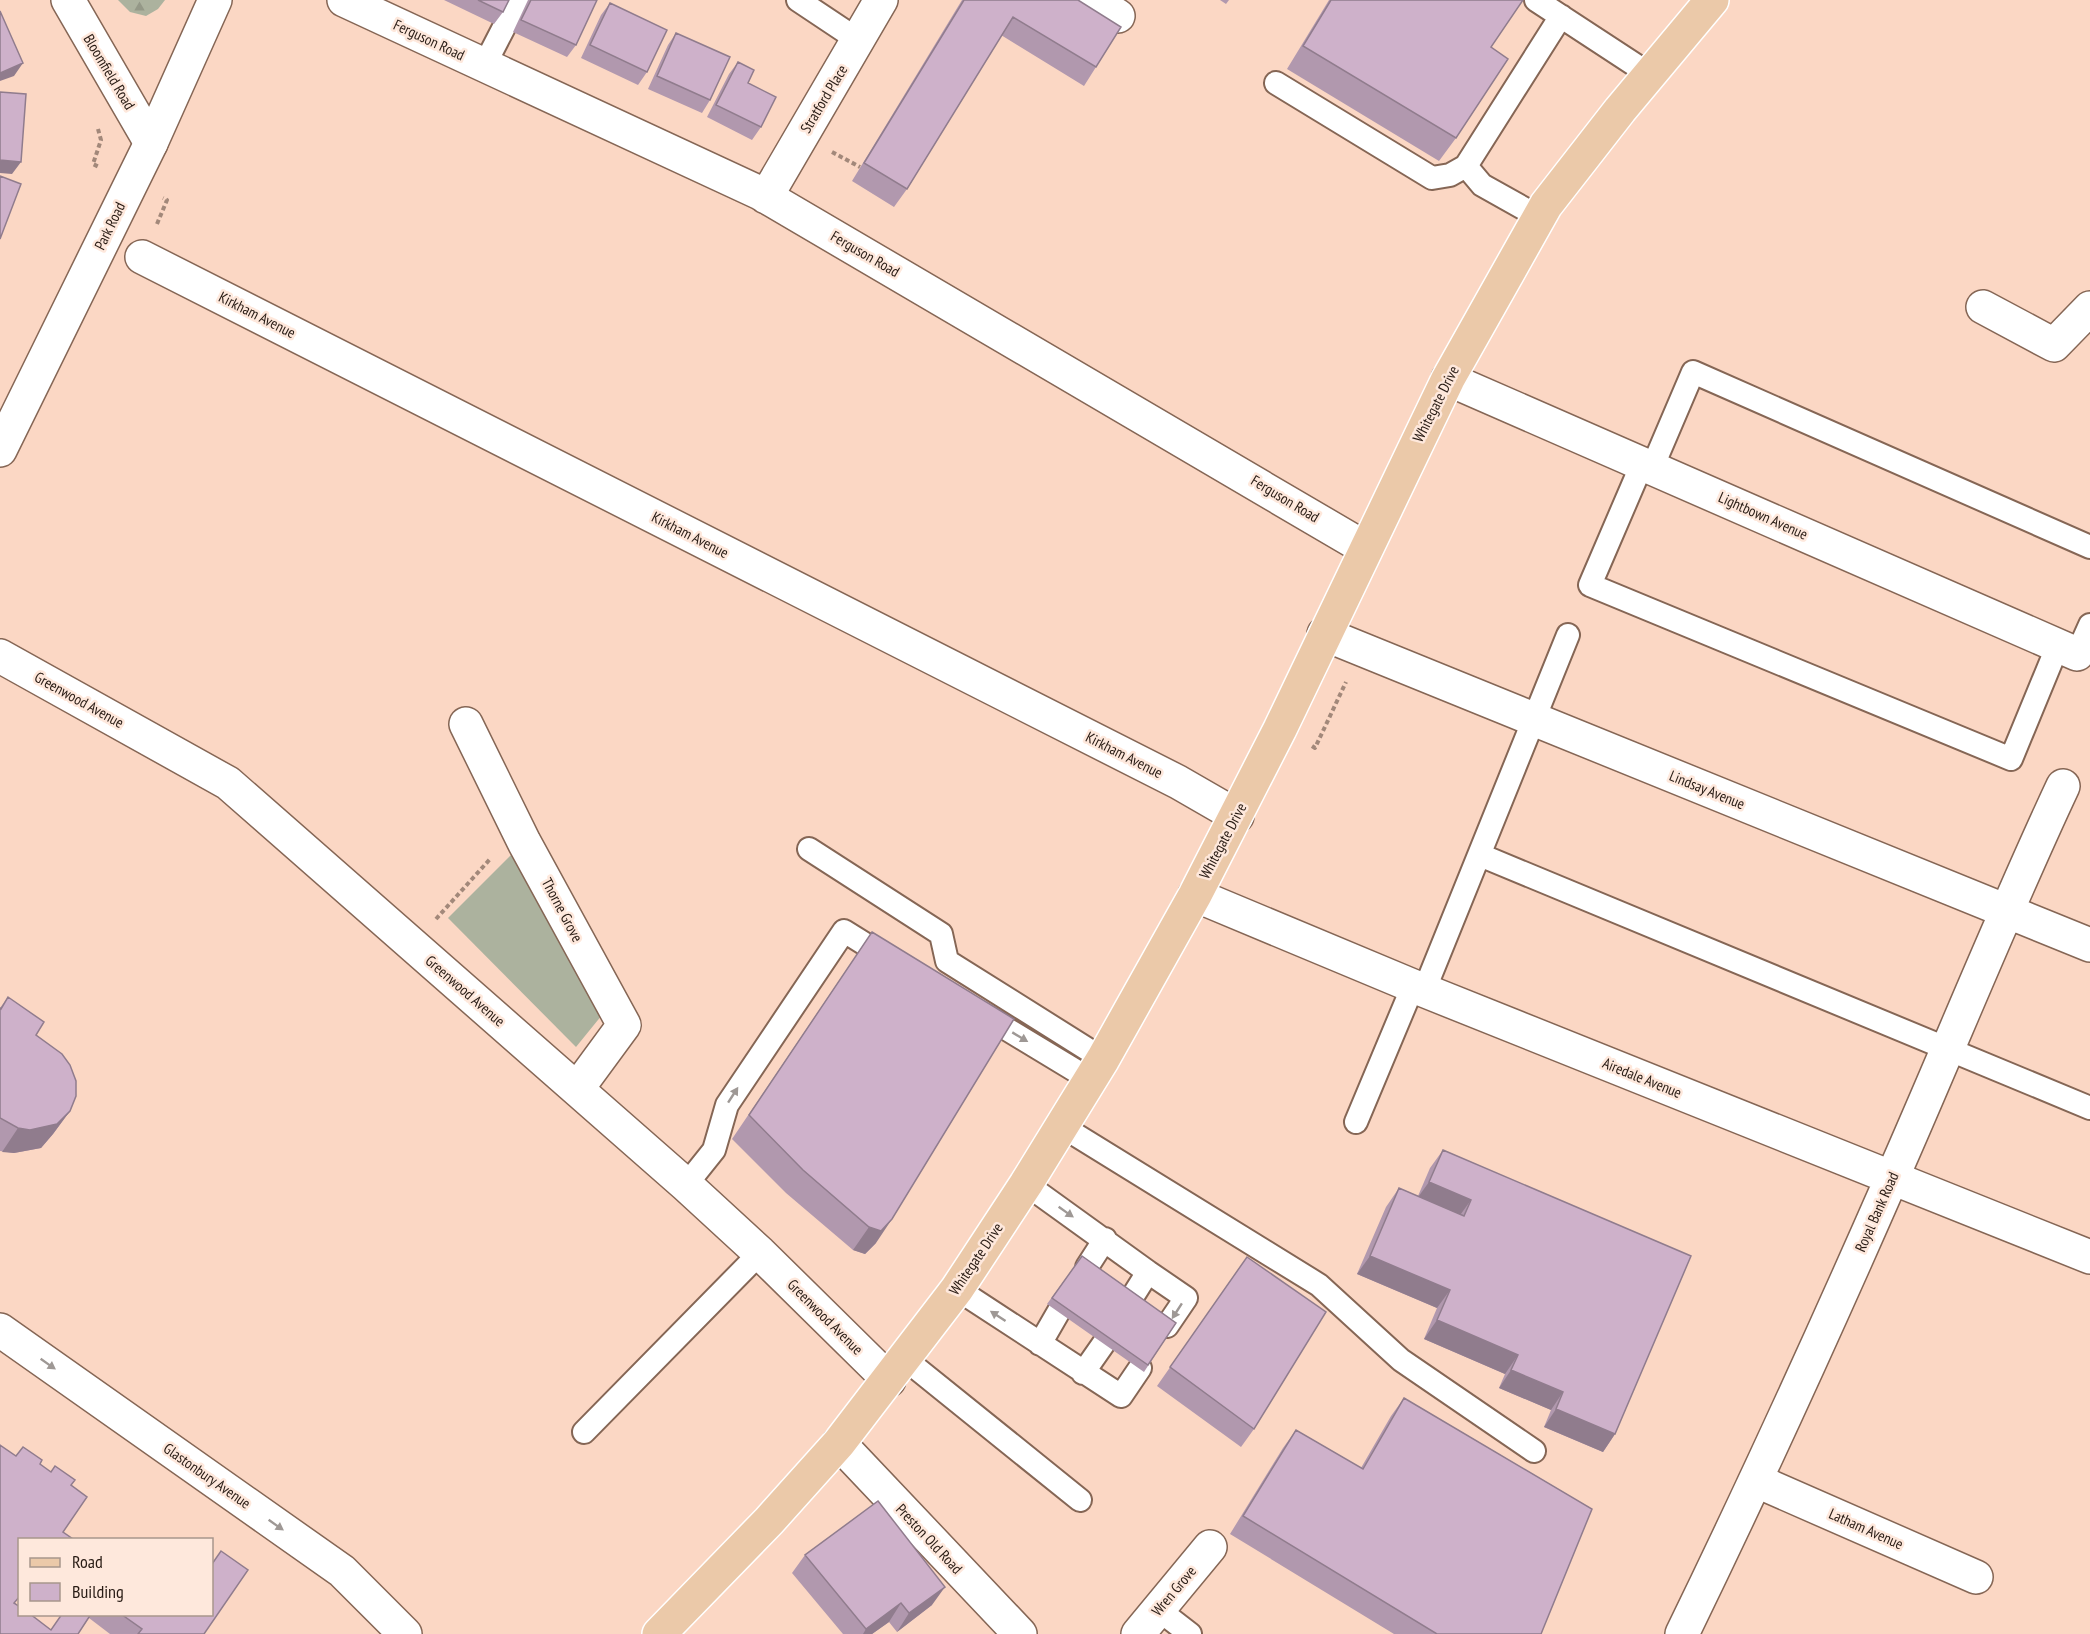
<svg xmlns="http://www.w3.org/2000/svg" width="2090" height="1634" font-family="'PT Sans Narrow',sans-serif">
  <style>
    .grass { fill: #acb29e }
    .forest { fill: url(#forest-firs) }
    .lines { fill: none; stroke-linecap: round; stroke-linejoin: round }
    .service-casing { stroke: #856655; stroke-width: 26 }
    .minor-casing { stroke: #856655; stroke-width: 36 }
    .tertiary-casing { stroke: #856655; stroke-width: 36 }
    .secondary-casing { stroke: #856655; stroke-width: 36 }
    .primary-casing { stroke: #fff; stroke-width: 36 }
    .path { stroke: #a2887a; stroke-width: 4; stroke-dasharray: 4.5 3; stroke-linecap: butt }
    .service { stroke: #fff; stroke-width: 22 }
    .minor { stroke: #fff; stroke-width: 33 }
    .tertiary { stroke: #fff; stroke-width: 33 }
    .secondary { stroke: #fff; stroke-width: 33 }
    .primary { stroke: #ebc9a9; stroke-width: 33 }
    .wall { fill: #b198ae }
    .shaded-wall { fill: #907c8d }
    .building { fill: #ceb1ca; stroke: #907c8d; stroke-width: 1.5 }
    .oneway { fill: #9e9895 }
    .labels { text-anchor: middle; stroke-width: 5; stroke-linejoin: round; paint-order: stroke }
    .street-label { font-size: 15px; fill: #281b14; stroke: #fee8dc }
  </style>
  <defs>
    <pattern id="forest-firs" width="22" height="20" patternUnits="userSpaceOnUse" patternTransform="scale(1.5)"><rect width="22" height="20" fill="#acb29e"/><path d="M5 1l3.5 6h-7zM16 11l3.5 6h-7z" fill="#949887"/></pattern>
  </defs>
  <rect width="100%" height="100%" fill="#fbd7c4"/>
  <!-- grass -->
  <path class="grass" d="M518,848L602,1015L576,1047L448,918Z"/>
  <!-- forest -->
  <path class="forest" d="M118,0H165L158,9L146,16L130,12Z"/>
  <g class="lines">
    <defs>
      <path id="service" d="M798,0L858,40
        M1536,0L1649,74
        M484,66L518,0
        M1276,83L1432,178L1450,175L1466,166
        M1539,217L1482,185L1466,166L1561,16
        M1642,464L1590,585L2011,759L2058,645
        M1652,468L1693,372L2090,547
        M2077,654L2090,625
        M809,849L941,934L947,961L1103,1059
        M1480,855L2090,1108
        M1424,991L1568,635
        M982,1014L1091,1080
        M1356,1122L1413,986
        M1063,1127L1319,1285L1401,1360L1534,1451
        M1026,1184L1148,1272L1131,1299
        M686,1185L714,1150L727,1105L844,931L889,959
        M1087,1267L1105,1239
        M1148,1272L1186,1298L1167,1326
        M957,1289L1121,1396L1140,1368
        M1040,1344L1059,1311
        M905,1359L1080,1500
        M1083,1373L1104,1343
        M584,1432L760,1253
        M1159,1610L1190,1634"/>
      <path id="minor" d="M344,0L760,193L1365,548
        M1092,0L1118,16
        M766,197L881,0
        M142,257L1178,782L1237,816
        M1983,307L2054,345L2090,308
        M1448,379L2077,654
        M1324,634L2090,945
        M0,656L228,783L686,1185L760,1253L889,1380
        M466,724L524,842L624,1025L577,1089
        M1195,895L1413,986L2090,1257
        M0,1330L342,1571L405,1634
        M839,1443L1020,1634
        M1757,1481L1976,1577
        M1138,1634L1210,1547
        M1682,1634C1755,1484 1824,1333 1891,1180C1949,1049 2002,916 2063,786"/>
      <path id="tertiary" d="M68,0L151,143"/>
      <path id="secondary" d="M0,450L151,143L215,0"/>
      <path id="primary" d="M659,1634L769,1521L839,1443L957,1289L1026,1184L1103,1059L1195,895L1280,729L1448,379L1546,205L1620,110L1712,0"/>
    </defs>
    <!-- service casing -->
    <use href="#service" class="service-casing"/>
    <!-- minor casing -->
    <use href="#minor" class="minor-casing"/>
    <!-- tertiary casing -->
    <use href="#tertiary" class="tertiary-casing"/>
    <!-- secondary casing -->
    <use href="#secondary" class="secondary-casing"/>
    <!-- primary casing -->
    <use href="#primary" class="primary-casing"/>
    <!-- path -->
    <path class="path" d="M98,129L101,140L93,164L99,167
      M832,152L860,167
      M157,224L167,200L163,198
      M1312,746L1315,748L1346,682
      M436,919L491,858"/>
    <!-- service -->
    <use href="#service" class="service"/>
    <!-- minor -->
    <use href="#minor" class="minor"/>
    <!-- tertiary -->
    <use href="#tertiary" class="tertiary"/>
    <!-- secondary -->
    <use href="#secondary" class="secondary"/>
    <!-- primary -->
    <use href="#primary" class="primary"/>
  </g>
  <!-- wall -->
  <path class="wall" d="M444,0H509L503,12L494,24Z
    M528,0H597L576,45L567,57L513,32Z
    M962,0H1078L1096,67L1084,86L1001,35L907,189L894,207L852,181Z
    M1220,0H1229L1226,4Z
    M1329,0H1523L1491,47L1456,138L1439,161L1287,69Z
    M610,3L647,72L638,85L581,58L601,15Z
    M676,33L710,100L702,113L648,89L668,45Z
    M738,62L761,127L752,140L707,117L729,74Z
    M872,932L876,1243L865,1254L853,1250L786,1193L732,1139Z
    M8,997L36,1035L70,1111L53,1134L41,1148L14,1153L0,1151V1008Z
    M1443,1150L1615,1434L1603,1452L1544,1427L1551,1410L1499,1388L1505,1374L1424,1339L1437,1308L1357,1274L1386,1207L1399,1188L1418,1196L1430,1168Z
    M1082,1256L1176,1323L1144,1372L1047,1304Z
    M1247,1257L1254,1429L1241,1447L1157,1386Z
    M1404,1398L1541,1634H1394L1230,1534L1283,1448L1296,1430L1361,1468L1391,1416Z
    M16,1456L40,1464L20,1539L15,1603L51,1630L62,1614H212L204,1634H110L89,1618L78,1634H0Z
    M805,1555L932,1605L897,1632L889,1622L872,1634H843L792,1573Z"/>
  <!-- shaded-wall -->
  <path class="shaded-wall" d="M23,63L14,76L0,81V73Z
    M0,160L21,162L12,174L0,173Z
    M70,1111L53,1134L41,1148L14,1153L2,1152L18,1128Z
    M1429,1182L1471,1200L1458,1218L1416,1200Z
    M892,1219L876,1243L865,1254L853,1250L869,1227Z
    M1370,1256L1450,1290L1437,1308L1357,1274Z
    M1437,1320L1518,1355L1505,1374L1424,1339Z
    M1511,1370L1563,1392L1551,1410L1499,1388Z
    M1556,1409L1615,1434L1603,1452L1544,1427Z
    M945,1587L932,1605L897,1632L909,1613Z
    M901,1603L889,1622L872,1634H863L866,1629Z"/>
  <!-- building -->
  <path class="building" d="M478,0H509L503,12Z
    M531,0H597L576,45L521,20Z
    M964,0H1078L1121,27L1096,67L1013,17L907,189L864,163Z
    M1331,0H1523L1491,47L1508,59L1456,138L1303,46Z
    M610,3L667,30L647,72L590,45Z
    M0,11L23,63L0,73Z
    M676,33L730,57L710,100L657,76Z
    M738,62L754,70L748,83L776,97L761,127L716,105Z
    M0,92L26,94L21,162L0,160Z
    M0,176L21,184L0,239Z
    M872,932L1014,1019L892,1219L881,1231L869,1227L803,1170L749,1115Z
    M8,997L44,1022L36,1035L62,1054L70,1065L76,1081V1096L70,1111L57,1124L30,1130L18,1128L0,1118V1008L1,1009Z
    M1443,1150L1691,1256L1615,1434L1556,1409L1563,1392L1511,1370L1518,1355L1437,1320L1450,1290L1370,1256L1399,1188L1464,1216L1471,1200L1429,1182Z
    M1082,1256L1176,1323L1148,1365L1052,1298Z
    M1247,1257L1326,1312L1254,1429L1170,1367Z
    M1404,1398L1592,1509L1541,1634H1437L1243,1516L1296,1430L1363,1469Z
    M0,1445L16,1456L23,1447L42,1460L40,1464L51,1472L55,1466L75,1480L71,1485L87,1497L63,1532L73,1539H20V1596L14,1603L20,1607V1614H30L51,1630L62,1614H91L78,1634H0Z
    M878,1501L945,1587L909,1613L901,1603L866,1629L805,1555Z
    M221,1551L248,1570L204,1634H138L142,1629L121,1614H212V1564Z"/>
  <!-- one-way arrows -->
  <defs><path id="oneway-solid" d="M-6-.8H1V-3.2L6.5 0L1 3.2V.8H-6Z" transform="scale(1.5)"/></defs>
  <g class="oneway">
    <use href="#oneway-solid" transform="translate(1020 1037) rotate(31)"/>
    <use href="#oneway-solid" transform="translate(733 1095) rotate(-57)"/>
    <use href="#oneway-solid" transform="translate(1066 1212) rotate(35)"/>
    <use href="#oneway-solid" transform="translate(1177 1311) rotate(123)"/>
    <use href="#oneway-solid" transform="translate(998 1316) rotate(-147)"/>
    <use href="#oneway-solid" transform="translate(48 1364) rotate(35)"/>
    <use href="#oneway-solid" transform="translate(276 1525) rotate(35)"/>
  </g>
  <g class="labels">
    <!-- street labels -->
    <g class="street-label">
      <text transform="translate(429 40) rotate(25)" y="5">Ferguson Road</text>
      <text transform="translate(109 72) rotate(59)" y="5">Bloomfield Road</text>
      <text transform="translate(824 99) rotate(-59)" y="5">Stratford Place</text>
      <text transform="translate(110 226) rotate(-64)" y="5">Park Road</text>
      <text transform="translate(865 254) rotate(30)" y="5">Ferguson Road</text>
      <text transform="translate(257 315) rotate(27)" y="5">Kirkham Avenue</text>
      <text transform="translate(1436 404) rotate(-63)" y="5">Whitegate Drive</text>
      <text transform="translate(1285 499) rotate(31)" y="5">Ferguson Road</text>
      <text transform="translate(1763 516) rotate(24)" y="5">Lightbown Avenue</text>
      <text transform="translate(690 535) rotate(27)" y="5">Kirkham Avenue</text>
      <text transform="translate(79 700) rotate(29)" y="5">Greenwood Avenue</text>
      <text transform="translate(1124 755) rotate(27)" y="5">Kirkham Avenue</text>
      <text transform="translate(1707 790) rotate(22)" y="5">Lindsay Avenue</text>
      <text transform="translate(1223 841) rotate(-62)" y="5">Whitegate Drive</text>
      <text transform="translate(562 910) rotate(62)" y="5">Thorne Grove</text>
      <text transform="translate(465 991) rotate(41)" y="5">Greenwood Avenue</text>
      <text transform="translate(1642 1078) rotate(22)" y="5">Airedale Avenue</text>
      <text transform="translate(1877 1212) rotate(-66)" y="5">Royal Bank Road</text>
      <text transform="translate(976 1259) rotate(-56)" y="5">Whitegate Drive</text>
      <text transform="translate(825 1317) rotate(45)" y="5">Greenwood Avenue</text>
      <text transform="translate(207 1476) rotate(35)" y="5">Glastonbury Avenue</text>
      <text transform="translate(1866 1529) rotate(24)" y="5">Latham Avenue</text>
      <text transform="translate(929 1539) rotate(47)" y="5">Preston Old Road</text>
      <text transform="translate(1174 1591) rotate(-50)" y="5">Wren Grove</text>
    </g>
  </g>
  <!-- legend -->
  <rect x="18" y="1538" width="195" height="78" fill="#fee8dc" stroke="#a8968c" stroke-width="1.5"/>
  <rect x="30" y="1558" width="30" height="9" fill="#ebc9a9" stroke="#a8968c" stroke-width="1.5"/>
  <text x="72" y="1568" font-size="18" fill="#281b14">Road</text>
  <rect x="30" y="1583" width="30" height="18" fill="#ceb1ca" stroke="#a8968c" stroke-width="1.5"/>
  <text x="72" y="1598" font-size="18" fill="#281b14">Building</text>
</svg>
